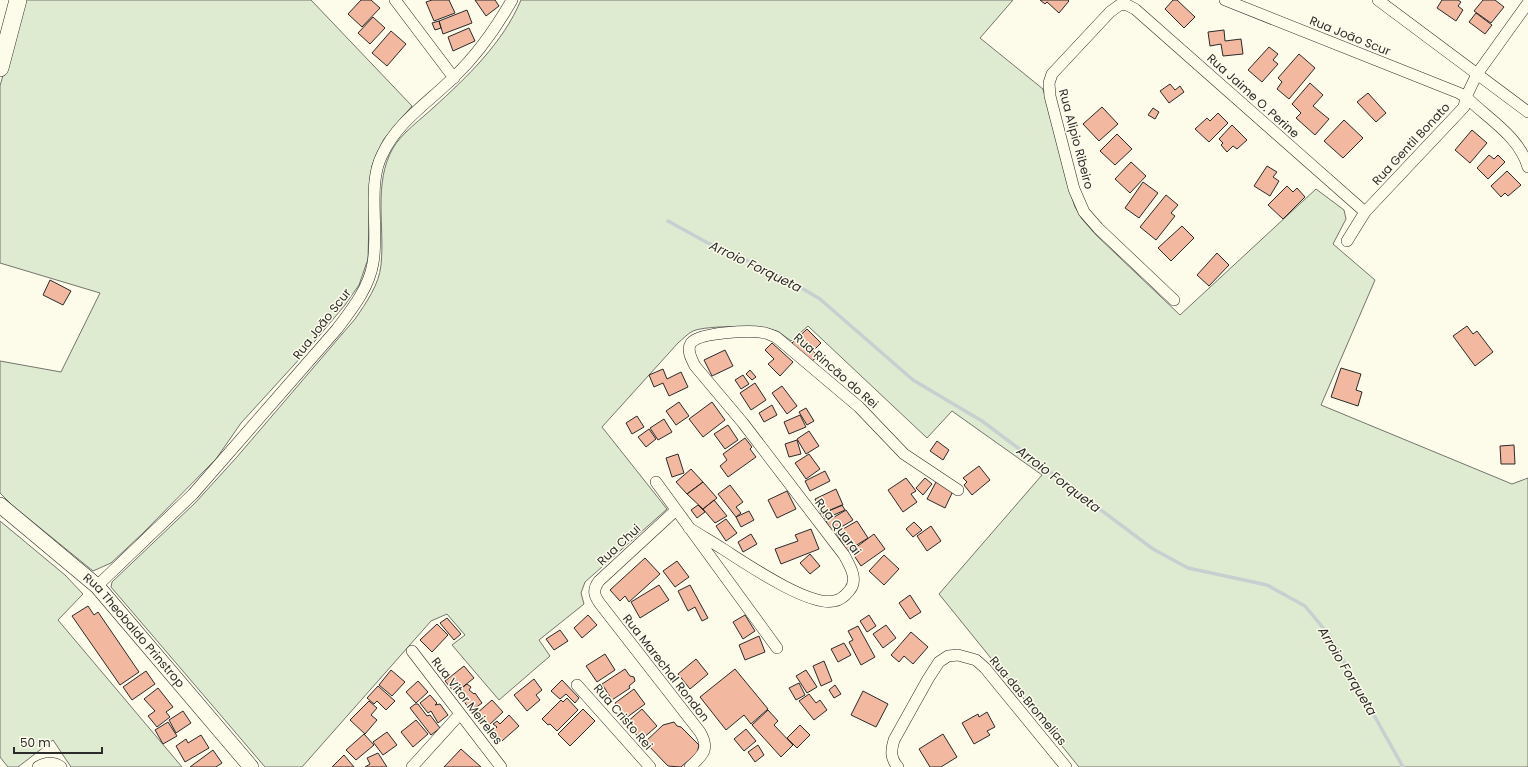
<svg xmlns="http://www.w3.org/2000/svg" width="1528" height="767" font-family="Poppins,sans-serif">
  <style>
    .green { fill: #deebd1; stroke: #74746e }
    .lines { fill: none; stroke-linecap: round; stroke-linejoin: round }
    .stream { stroke: #c7d0d0; stroke-width: 3.5 }
    .building { fill: #f2b8a0; stroke: #2b2b2b }
    .street-casing { stroke: #2b2b2b; stroke-width: 12 }
    .secondary-casing { stroke: #2b2b2b; stroke-width: 16 }
    .primary-casing { stroke: #2b2b2b; stroke-width: 18 }
    .street { stroke: #fdfbea; stroke-width: 11 }
    .secondary { stroke: #fdfbea; stroke-width: 15 }
    .primary { stroke: #fdfbea; stroke-width: 17 }
    .labels { text-anchor: middle; stroke-width: 3; stroke-linejoin: round; paint-order: stroke }
    .street-label { font-size: 12px; fill: #2b2b2b; stroke: #fdfbea }
    .water-label { font-size: 13px; font-style: italic; fill: #2b2b2b; stroke: #fdfbea }
  </style>
  <rect width="100%" height="100%" fill="#fdfbea"/>
  <!-- green -->
  <path class="green" d="M24,0H311L412,106L384,139L377,153L372,166L370,180L368,259L359,285L345,305L304,354L241,423L216,459L142,534L111,563L93,571L12,505L0,493V361L61,372L100,293L0,263V86Z
    M521,0H1013L980,38L1043,89L1069,189L1075,207L1082,219L1096,235L1180,315L1316,189L1344,210L1346,219L1333,244L1375,280L1321,405L1512,484L1528,478V767H1079L939,594L1042,475L952,411L927,438L808,326L791,341C787,338 783,335 779,332C765,325 707,325 693,331C687,334 683,339 678,343L602,427L667,509L585,582L581,593L584,604L539,640L550,656L499,700L452,645L465,635L447,614L431,621L302,767H265L111,587L112,582L195,503L236,458L355,319C366,303 379,285 381,265C385,227 373,183 393,148C401,134 421,119 433,108C467,77 503,43 521,0Z
    M0,521L65,575L83,594L58,620L182,767H71L53,740L18,767H8L0,757Z"/>
  <g class="lines">
    <!-- stream -->
    <path class="stream" d="M668,221L706,242L783,277L820,299L913,380L982,421L1153,549L1188,568L1267,585L1305,606L1329,635L1403,767"/>
  </g>
  <!-- building -->
  <path class="building" d="M361,0H371L380,8L362,27L348,14Z
    M432,0H449L455,13L434,21L426,2Z
    M475,0H495L499,6L486,16Z
    M1040,0H1068L1069,1L1059,13L1047,2L1045,4Z
    M1173,0H1177L1195,17L1184,28L1165,9Z
    M1442,0H1458L1461,2L1458,6L1463,10L1456,21L1437,8Z
    M1483,0H1495L1504,7L1491,23L1474,11Z
    M467,10L472,23L443,34L439,21Z
    M1476,13L1492,25L1485,34L1469,22Z
    M373,17L385,28L370,44L358,33Z
    M439,21L441,28L435,30L432,23Z
    M469,28L475,41L453,51L448,37Z
    M1224,30L1225,41L1241,39L1243,54L1223,56L1221,44L1210,46L1208,32Z
    M391,31L406,44L387,66L372,53Z
    M1269,47L1278,54L1273,60L1278,64L1262,82L1248,70Z
    M1299,54L1315,68L1289,99L1277,89L1282,82L1278,78Z
    M1310,83L1323,95L1313,106L1329,119L1315,135L1296,118L1301,113L1292,104Z
    M1170,84L1175,90L1180,86L1184,92L1169,103L1160,91Z
    M1368,93L1386,113L1376,122L1357,102Z
    M1102,107L1118,124L1099,141L1083,124Z
    M1153,108L1159,112L1155,119L1148,115Z
    M1218,113L1228,123L1209,142L1195,129L1207,118L1210,121Z
    M1344,120L1363,138L1343,158L1324,141Z
    M1232,125L1247,140L1237,149L1233,146L1227,152L1221,145L1223,143L1219,139Z
    M1472,130L1487,143L1470,163L1455,150Z
    M1117,134L1132,149L1115,165L1100,151Z
    M1489,155L1494,159L1498,155L1505,162L1488,179L1477,168Z
    M1131,162L1146,176L1130,193L1115,179Z
    M1267,166L1277,172L1273,177L1279,181L1270,196L1254,186Z
    M1507,171L1521,185L1508,196L1505,193L1501,197L1491,186Z
    M1143,182L1158,193L1139,218L1125,208Z
    M1287,186L1293,192L1297,188L1305,197L1283,219L1268,205Z
    M1166,195L1178,205L1171,213L1175,216L1156,240L1140,227Z
    M1182,226L1194,238L1171,261L1158,248Z
    M1217,253L1229,265L1209,286L1197,275Z
    M50,280L71,291L63,305L43,295Z
    M1467,326L1473,334L1477,331L1493,352L1475,366L1453,336Z
    M807,329L821,343L813,351L818,356L811,362L792,343Z
    M772,343L793,362L780,376L768,364L774,359L765,350Z
    M725,350L733,366L712,376L704,360Z
    M1341,368L1361,374L1356,390L1362,392L1358,406L1331,397Z
    M663,369L667,379L681,372L688,387L669,396L663,383L654,387L649,375Z
    M750,370L756,377L752,380L746,374Z
    M743,375L749,384L741,389L735,380Z
    M755,383L766,400L751,410L740,393Z
    M782,386L797,406L787,414L772,393Z
    M679,402L689,416L676,425L666,411Z
    M712,402L725,420L703,437L689,419Z
    M772,405L777,415L764,422L759,413Z
    M806,408L814,421L807,425L799,412Z
    M800,415L806,427L789,434L784,422Z
    M637,416L644,427L632,434L626,423Z
    M664,419L672,432L658,440L650,428Z
    M728,425L738,440L725,449L714,434Z
    M649,429L656,439L646,447L638,437Z
    M809,431L819,446L806,454L797,439Z
    M745,438L752,447L750,449L756,457L728,477L720,466L727,460L723,454Z
    M797,440L801,454L789,457L785,444Z
    M937,441L949,450L943,460L930,451Z
    M1514,445L1515,464H1501L1500,446Z
    M678,454L684,473L672,477L666,458Z
    M809,454L820,469L806,479L795,463Z
    M979,466L990,480L972,495L964,485L967,482L963,478Z
    M691,469L703,482L687,494L676,482Z
    M825,471L830,481L810,491L805,481Z
    M906,478L916,491L911,494L917,502L903,512L888,490Z
    M925,478L932,484L923,495L916,488Z
    M703,482L717,498L703,509L687,494Z
    M936,482L953,491L945,508L927,499Z
    M730,485L743,502L736,507L741,513L736,517L718,494Z
    M836,489L843,505L821,514L815,499Z
    M787,491L796,509L777,518L768,500Z
    M714,500L727,516L715,523L703,509Z
    M698,505L705,512L697,518L691,510Z
    M842,505L845,510L825,519L823,513Z
    M846,510L853,520L833,532L826,522Z
    M749,511L754,520L741,527L736,517Z
    M726,519L737,533L726,541L716,526Z
    M857,521L868,538L847,551L836,533Z
    M914,522L922,530L913,537L906,529Z
    M931,526L941,541L927,551L917,536Z
    M811,529L819,549L781,564L775,549L798,541L795,535Z
    M751,534L757,544L743,552L738,542Z
    M874,534L885,549L861,566L851,551Z
    M810,554L820,566L810,574L800,563Z
    M884,555L899,569L884,585L869,571Z
    M645,558L660,574L629,602L625,596L620,601L610,590Z
    M677,561L689,577L675,587L663,571Z
    M659,585L669,600L640,618L631,602Z
    M690,585L708,618L702,621L695,607L688,611L678,591Z
    M910,595L921,612L910,619L899,603Z
    M88,606L94,615L98,612L139,672L120,685L72,616Z
    M588,615L597,625L582,638L574,628Z
    M745,615L755,631L743,639L733,622Z
    M869,615L876,626L867,632L860,621Z
    M447,618L461,634L454,640L440,623Z
    M437,624L448,635L432,652L420,640Z
    M886,625L896,638L883,648L873,634Z
    M858,626L875,657L861,665L849,642L853,640L848,631Z
    M560,630L568,641L554,650L546,639Z
    M911,632L928,647L913,664L904,656L899,662L891,655Z
    M759,636L765,652L745,660L739,645Z
    M844,643L851,655L838,662L831,649Z
    M605,654L615,670L597,682L586,666Z
    M696,659L708,674L690,689L678,674Z
    M824,661L832,681L821,686L813,666Z
    M464,666L474,678L455,693L445,681Z
    M625,669L630,676L634,677L635,681L629,686L630,688L612,700L602,684Z
    M735,669L768,709L751,724L744,715L726,730L700,697Z
    M391,670L405,682L392,696L379,685Z
    M806,670L817,687L807,693L796,676Z
    M146,671L155,684L132,700L123,687Z
    M534,679L542,690L536,695L540,700L527,711L514,695Z
    M562,680L579,698L575,703L566,694L560,699L551,691Z
    M418,681L428,692L416,703L406,692Z
    M799,683L805,695L796,700L789,688Z
    M467,684L471,687L469,690L474,694L475,693L482,703L471,711L457,692Z
    M835,685L841,694L834,698L829,690Z
    M378,686L395,701L386,710L377,701L374,704L367,698Z
    M158,688L173,707L166,712L170,717L157,727L148,716L155,711L144,699Z
    M634,689L645,704L626,718L615,703Z
    M863,691L888,704L876,727L851,715Z
    M809,694L816,703L820,700L827,710L814,720L799,701Z
    M430,695L437,703L435,705L440,704L448,715L438,723L431,711L428,713L420,703Z
    M567,698L578,710L557,731L550,724L548,725L542,719L561,700L563,702Z
    M492,700L503,712L488,726L476,714Z
    M369,701L377,708L371,715L377,720L365,734L350,720Z
    M415,704H418L427,716L430,715L440,728L431,735L410,708Z
    M583,709L595,721L570,746L558,734Z
    M642,709L657,726L641,740L626,723Z
    M768,710L778,721L774,725L793,745L781,757L752,725Z
    M183,711L191,723L176,733L169,720Z
    M987,712L995,727L987,731L990,735L974,744L962,723L978,714L979,717Z
    M509,715L519,726L502,741L493,731L497,727L493,724L497,721L500,724Z
    M416,720L428,734L413,747L401,732Z
    M168,722L177,736L163,744L155,730Z
    M674,722L677,726L681,727L699,745L697,753L681,767L668,766L645,742L663,725Z
    M800,725L810,735L797,748L787,738Z
    M746,729L756,741L744,751L734,739Z
    M387,732L397,745L383,755L373,742Z
    M364,734L374,745L356,760L346,750Z
    M943,734L957,757L941,767H930L919,749Z
    M201,735L209,748L185,762L176,746L186,739L188,743Z
    M758,745L764,755L755,762L748,752Z
    M461,749L481,767H444Z
    M213,750L222,763L216,767H190Z
    M378,753L387,767H365L370,764L367,758Z
    M344,755L354,767H332Z"/>
  <g class="lines">
    <defs>
      <path id="street" d="M395,0L454,78
        M1225,0L1459,93L1466,97C1488,119 1519,136 1528,167
        M1378,0L1528,112
        M1347,241L1365,212L1464,107L1466,97L1477,74L1528,3
        M1174,300L1098,228L1084,212L1074,189L1050,96L1049,83L1052,74L1110,12L1121,4L1127,5L1135,9L1365,212
        M656,482L777,648
        M676,510L599,581C592,590 594,596 601,605L700,732C710,749 703,755 690,767
        M689,528C700,535 712,542 723,549C745,563 809,607 834,601C841,600 845,596 849,591C859,580 850,566 844,555L743,423L695,366C692,360 686,350 691,343C700,332 751,330 765,333C769,334 773,336 776,337L859,407L904,454L958,490
        M97,586L193,494L337,329C352,309 369,288 373,263C379,230 367,184 382,155C397,122 429,102 454,77C477,55 496,28 512,0
        M412,651L501,767
        M577,685L650,767
        M38,767C45,762 55,762 61,767
        M412,767L460,714
        M898,767C890,758 891,750 894,740L928,679L939,662L948,656L958,655L976,660L985,668L1066,767"/>
      <g id="secondary">
        <path id="s1" d="M0,505L97,586L251,767"/>
      </g>
      <path id="primary" d="M0,68L18,0"/>
    </defs>
    <!-- street casing -->
    <use href="#street" class="street-casing"/>
    <!-- secondary casing -->
    <use href="#secondary" class="secondary-casing"/>
    <!-- primary casing -->
    <use href="#primary" class="primary-casing"/>
    <!-- street -->
    <use href="#street" class="street"/>
    <!-- secondary -->
    <use href="#secondary" class="secondary"/>
    <!-- primary -->
    <use href="#primary" class="primary"/>
  </g>
  <g class="labels">
    <!-- street labels -->
    <g class="street-label">
      <text transform="translate(1350 36) rotate(22)" y="4">Rua João Scur</text>
      <text transform="translate(1253 96) rotate(42)" y="4">Rua Jaime O. Perine</text>
      <text transform="translate(1076 139) rotate(75)" y="4">Rua Alipio Ribeiro</text>
      <text transform="translate(1411 144) rotate(-47)" y="4">Rua Gentil Bonato</text>
      <text transform="translate(322 324) rotate(-52)" y="4">Rua João Scur</text>
      <text transform="translate(836 371) rotate(41)" y="4">Rua Rincão do Rei</text>
      <text transform="translate(838 527) rotate(53)" y="4">Rua Quarai</text>
      <text transform="translate(619 545) rotate(-43)" y="4">Rua Chui</text>
      <text dy="4" stroke="none"><textPath href="#s1" startOffset="184">Rua Theobaldo Prinstrop</textPath></text>
      <text transform="translate(666 668) rotate(52)" y="4">Rua Marechal Rondon</text>
      <text transform="translate(467 701) rotate(52)" y="4">Rua Vitor Meireles</text>
      <text transform="translate(1028 701) rotate(50)" y="4">Rua das Bromelias</text>
      <text transform="translate(623 717) rotate(49)" y="4">Rua Cristo Rei</text>
    </g>
    <!-- water labels -->
    <g class="water-label">
      <text transform="translate(756 266) rotate(26)" y="5">Arroio Forqueta</text>
      <text transform="translate(1059 479) rotate(37)" y="5">Arroio Forqueta</text>
      <text transform="translate(1348 671) rotate(59)" y="5">Arroio Forqueta</text>
    </g>
  </g>
  <!-- scale -->
  <path d="M14 747v6h88v-6" fill="none" stroke="#2b2b2b" stroke-width="2"/>
  <text x="20" y="747" font-size="12" fill="#2b2b2b" stroke="#fdfbea" stroke-width="3" paint-order="stroke">50 m</text>
</svg>
